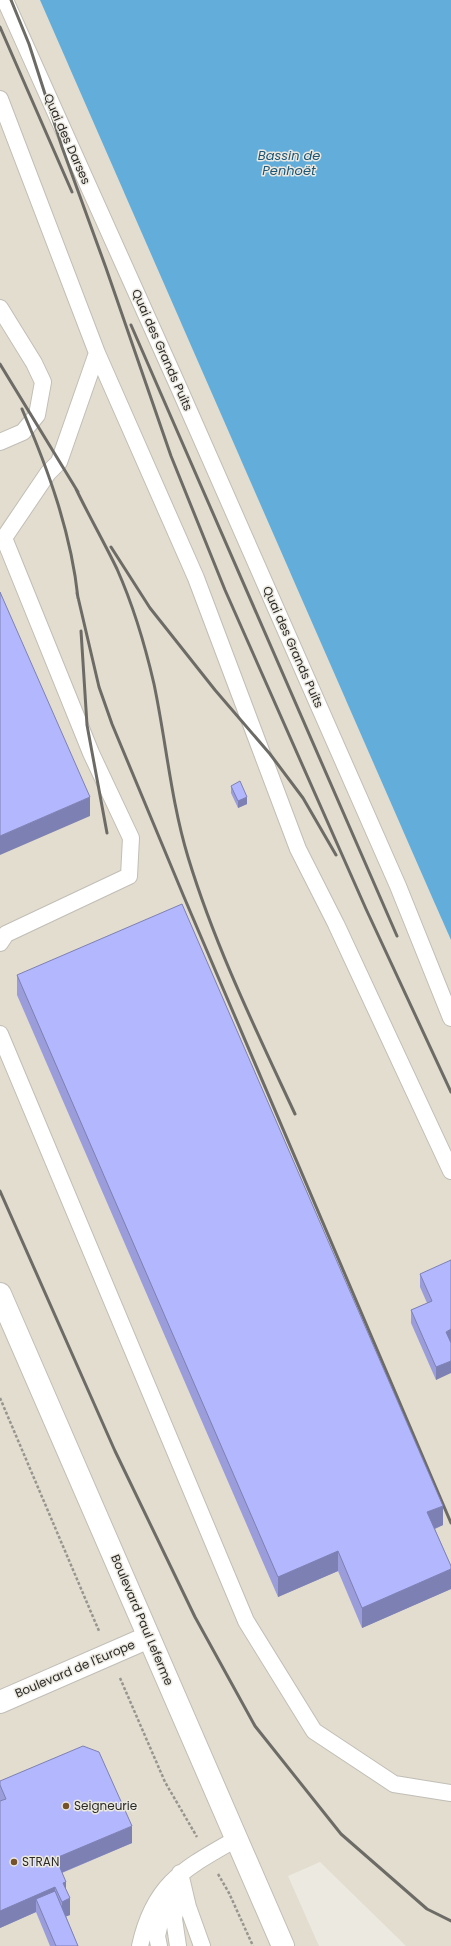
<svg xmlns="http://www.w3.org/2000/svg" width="451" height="1946" font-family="Poppins,sans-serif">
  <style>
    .built { fill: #e3ddcf }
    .water { fill: #62adda }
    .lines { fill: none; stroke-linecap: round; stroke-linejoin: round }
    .lane-casing { stroke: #c1beb6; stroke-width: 18 }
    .secondary-casing { stroke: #c1beb6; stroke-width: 24 }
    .path { stroke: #97958f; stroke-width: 2.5; stroke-dasharray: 3 2; stroke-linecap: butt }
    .lane { stroke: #fff; stroke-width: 16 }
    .secondary { stroke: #fff; stroke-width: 22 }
    .rail { stroke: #6d6b66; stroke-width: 3 }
    .wall { fill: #9a9dda }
    .shaded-wall { fill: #7d80b2 }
    .building { fill: #b3b7fe; stroke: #7d80b2 }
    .poi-dot { fill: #76522b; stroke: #ece9e1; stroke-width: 1.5 }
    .labels { text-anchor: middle; stroke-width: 3; stroke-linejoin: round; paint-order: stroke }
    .street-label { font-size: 12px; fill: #2b2a27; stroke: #ece9e1 }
    .poi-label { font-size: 12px; fill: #2b2a27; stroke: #ece9e1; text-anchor: start }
    .water-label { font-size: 13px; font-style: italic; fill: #1d5575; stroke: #ece9e1 }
  </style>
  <rect width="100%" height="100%" fill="#ece9e1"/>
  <!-- built -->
  <path class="built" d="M0,0H451V1946H406L320,1862L288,1876L319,1946H0Z"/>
  <!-- water -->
  <path class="water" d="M40,0H451V940L432,897Z"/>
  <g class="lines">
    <defs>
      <path id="lane" d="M5,0L179,388L398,886L451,1018
        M0,99L97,353L59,462L48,473L4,538L91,753L131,838L129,876L6,934L0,943
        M0,308L34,363L43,382L37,415L23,432L0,442
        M97,353L196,578L298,849L336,924L451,1171
        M0,1034L246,1621L314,1731L394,1784L451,1793
        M180,1873L188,1907L202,1946
        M140,1946C154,1883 184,1869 236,1839
        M159,1946L157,1936L166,1897
        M178,1946L174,1919L179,1883"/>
      <path id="secondary" d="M0,1294L283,1946
        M0,1702L149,1637"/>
    </defs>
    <!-- lane casing -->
    <use href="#lane" class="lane-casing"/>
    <!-- secondary casing -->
    <use href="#secondary" class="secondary-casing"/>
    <!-- path -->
    <path class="path" d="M0,1398L99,1631
      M120,1678L165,1782L197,1837
      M218,1874L229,1893L253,1946"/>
    <!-- lane -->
    <use href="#lane" class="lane"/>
    <!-- secondary -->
    <use href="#secondary" class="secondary"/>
    <!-- rail -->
    <path class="rail" d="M11,0L29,44L62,147L106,268L171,456L225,590L366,909L451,1092
      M0,27L72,192
      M131,325L397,936
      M0,364L78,492
      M22,409C48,469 71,532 78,598
      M76,489C89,516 104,542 117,569C133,605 145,645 154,684C166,741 171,801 188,857C215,946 256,1030 295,1114
      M111,547L150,608L215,690L270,754L303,798L336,855
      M77,593L99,687L112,724L184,897L451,1523
      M81,631L87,725L107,833
      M0,1191L115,1451L195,1617L255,1726L341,1834L427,1909L451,1921"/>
  </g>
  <!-- wall -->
  <path class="wall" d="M231,786L247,804L238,808L231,793Z
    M17,975L443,1525L435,1529L451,1566V1589L362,1628L338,1571L278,1597L17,995Z
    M420,1274L451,1342L436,1380L411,1323V1310L427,1303L420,1287Z
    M0,1781L132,1843L62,1873L66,1890L70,1915L66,1916L78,1946H50L36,1912L0,1928Z"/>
  <!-- shaded-wall -->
  <path class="shaded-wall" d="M90,797V816L0,855V836Z
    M247,797V804L238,808V801Z
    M451,1329V1342L446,1344V1332Z
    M451,1361V1373L436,1380V1367Z
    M443,1506V1525L427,1532V1512Z
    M338,1551V1571L278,1597V1577Z
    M451,1569V1589L362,1628V1608Z
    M132,1826V1843L56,1875V1858Z
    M66,1882V1898L63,1883Z
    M55,1887V1903L36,1899V1912L0,1928V1911Z
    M70,1898V1915L62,1918V1902Z"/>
  <!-- building -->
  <path class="building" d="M0,592L90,797L0,836Z
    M240,781L247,797L238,801L231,786Z
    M182,904L443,1506L427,1512L451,1566V1569L362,1608L338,1551L278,1577L17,975Z
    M451,1260V1329L446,1332L451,1343V1361L436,1367L411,1310L432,1301L420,1274Z
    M83,1746L99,1752L132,1826L56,1858L66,1882L63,1883L70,1898L62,1902L55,1887L0,1911V1801L6,1799L0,1785V1781Z
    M55,1891L78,1946H56L36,1899Z"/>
  <!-- markers -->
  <g class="poi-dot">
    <circle cx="66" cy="1806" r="4"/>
    <circle cx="14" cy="1862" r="4"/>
  </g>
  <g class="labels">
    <!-- street labels -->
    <g class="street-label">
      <text transform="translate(67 139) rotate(66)" y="4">Quai des Darses</text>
      <text transform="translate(162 350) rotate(66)" y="4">Quai des Grands Puits</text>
      <text transform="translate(293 647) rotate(66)" y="4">Quai des Grands Puits</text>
      <text transform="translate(142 1620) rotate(67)" y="4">Boulevard Paul Leferme</text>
      <text transform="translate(75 1669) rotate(-23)" y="4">Boulevard de l'Europe</text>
    </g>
    <!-- poi labels -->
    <g class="poi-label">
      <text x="74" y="1810">Seigneurie</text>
      <text x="22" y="1866">STRAN</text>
    </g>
    <!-- water labels -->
    <g class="water-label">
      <text x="289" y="160">Bassin de<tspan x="289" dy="15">Penhoët</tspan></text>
    </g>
  </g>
</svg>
